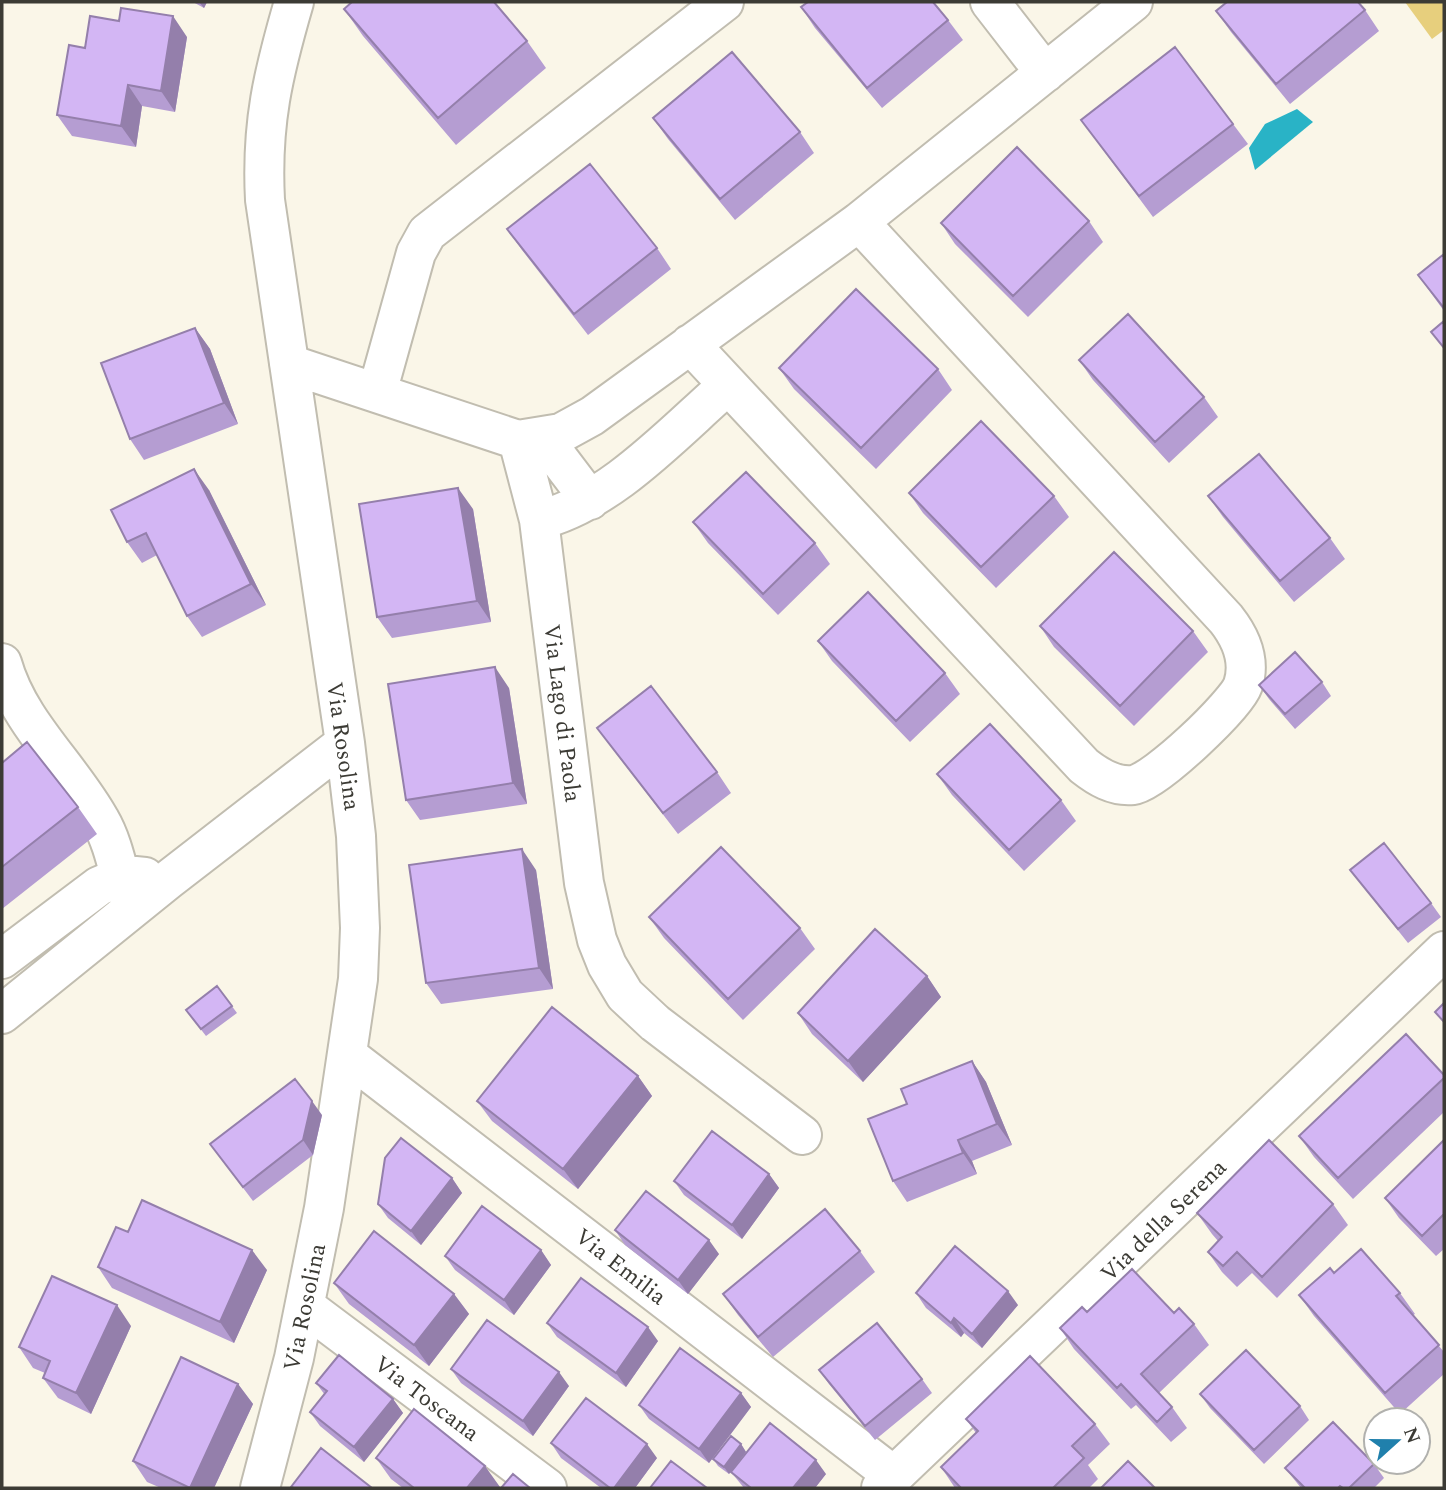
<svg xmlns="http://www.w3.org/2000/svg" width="1446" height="1490" font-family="Spectral,serif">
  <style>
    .green { fill: #e7cf7d }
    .water { fill: #29b3c6 }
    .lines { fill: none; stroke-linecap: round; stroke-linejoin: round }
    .minor-casing { stroke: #c1bdb0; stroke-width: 42 }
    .minor { stroke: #fff; stroke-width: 38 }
    .wall { fill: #b59dd2 }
    .shaded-wall { fill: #947fab }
    .building { fill: #d3b6f4; stroke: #947fab; stroke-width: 2 }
    .labels { text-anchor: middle; stroke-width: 5; stroke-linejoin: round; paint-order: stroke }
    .street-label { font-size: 23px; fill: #3c3b35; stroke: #fff }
  </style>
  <rect width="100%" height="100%" fill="#faf6e8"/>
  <!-- green -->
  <path class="green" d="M1405,2H1444V30L1432,39Z"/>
  <!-- water -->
  <path class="water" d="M1297,109L1313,122L1255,170L1249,148L1265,124Z"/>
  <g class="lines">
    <defs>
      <path id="minor" d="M990,2L1045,73
        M690,344L1084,766C1098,777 1114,787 1133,785C1154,783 1236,705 1243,685C1251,660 1241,638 1226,619L859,222
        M289,364L518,440L539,520L584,883L597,940L607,965L625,995L655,1023L802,1135
        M377,393L416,253L427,233L724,2
        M543,438L590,500
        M518,440L561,433L592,416L859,222L1133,2
        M539,520C610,503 673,433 728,385
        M2,663C19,724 70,766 100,820C110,837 115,857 120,876
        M2,959L99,886L125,875L145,877
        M2,1014L168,880L345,743
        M347,1055L894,1476
        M306,1307L547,1488
        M260,1488L294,1358L324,1208L358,979L360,928L356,836L345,743L265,200C261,124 273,74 294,2
        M881,1488L1444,951"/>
    </defs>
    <!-- minor casing -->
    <use href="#minor" class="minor-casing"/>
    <!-- minor -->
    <use href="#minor" class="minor"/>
  </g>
  <!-- wall -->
  <path class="wall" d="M193,2H207L204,8Z
    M801,7L948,20L963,40L882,108L815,28Z
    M344,9L527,41L546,68L456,145L363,36Z
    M1365,10L1379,31L1290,104L1231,32L1216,11Z
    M187,37L175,112L142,106L136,147L72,136L57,115L85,48Z
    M653,118L800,132L814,153L735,220L668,139Z
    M1081,120L1233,124L1248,144L1153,217Z
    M1089,221L1103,242L1028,317L955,244L941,223Z
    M507,229L657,248L671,269L588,335L522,250Z
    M1444,254V311L1418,275Z
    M195,328L210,349L238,424L144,460L130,439Z
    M1079,360L1204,397L1218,417L1169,463L1093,380Z
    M779,368L938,369L952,390L876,469L794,389Z
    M209,490L266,605L202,637L187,616L157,555L142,563L127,542Z
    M909,493L1054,496L1069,517L996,588L923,513Z
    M1208,496L1330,538L1345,559L1294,602L1223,517Z
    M473,509L491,622L392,638L377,617Z
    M693,522L815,543L830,564L778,615L708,543Z
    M1040,626L1193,631L1208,652L1134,726L1054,647Z
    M818,641L945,673L960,694L910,742L832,661Z
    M1322,682L1331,696L1295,729L1269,699L1259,685Z
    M509,688L527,804L420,820L406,800Z
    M597,728L717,772L731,793L678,834L612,748Z
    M2,763L78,807L97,834L2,909Z
    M937,774L1061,800L1076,821L1024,871L952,795Z
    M536,870L553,989L441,1004L426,983Z
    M1350,870L1431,903L1441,917L1408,943Z
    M649,917L800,928L815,949L743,1020L664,938Z
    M927,976L941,997L863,1082L812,1034L798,1013Z
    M217,986L237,1013L206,1036L186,1010Z
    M972,1061L986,1082L1012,1145L972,1161L977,1174L907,1202L893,1181L907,1104Z
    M1444,1075V1112L1353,1199L1314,1157L1299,1136Z
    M638,1076L652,1096L578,1189L492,1121L477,1101Z
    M322,1115L313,1155L253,1201L210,1144Z
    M1444,1140V1249L1436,1256L1399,1218L1385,1198Z
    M769,1174L779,1188L742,1239L684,1195L674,1181Z
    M452,1178L462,1193L421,1245L388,1218L378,1204Z
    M1333,1204L1348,1225L1277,1298L1252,1273L1237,1287L1222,1272L1208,1252L1218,1241L1212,1234L1197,1213Z
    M615,1230L719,1254L688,1294L625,1245Z
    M128,1232L267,1270L234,1343L112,1288L98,1267Z
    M541,1250L551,1265L514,1315L455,1270L445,1256Z
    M860,1251L875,1272L773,1357L738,1315L723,1294Z
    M1334,1273L1400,1293L1415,1314L1413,1315L1444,1352V1374L1400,1414L1314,1316L1299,1295Z
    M334,1283L454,1294L469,1314L429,1366L349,1304Z
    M916,1293L1018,1305L982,1348L964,1333L961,1337L926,1308Z
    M1087,1312L1174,1313L1194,1324L1209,1345L1159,1393L1172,1407L1187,1428L1171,1442L1136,1405L1131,1409L1074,1349L1060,1328Z
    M547,1323L658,1341L626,1387L557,1337Z
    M131,1326L91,1414L58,1398L43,1378L45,1373L33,1368L19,1347Z
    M451,1369L569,1386L533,1436L461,1383Z
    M819,1370L922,1379L932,1393L875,1440L829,1384Z
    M316,1383L393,1399L403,1413L364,1462L320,1426L310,1412L325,1395Z
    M238,1384L253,1404L214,1488H161L147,1482L133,1461Z
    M741,1393L751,1407L709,1463L649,1419L639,1405Z
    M1200,1394L1300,1406L1309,1420L1264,1464L1210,1408Z
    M966,1419L1095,1424L1110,1444L1088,1465L1098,1479L1089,1488H955L941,1467L976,1433Z
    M551,1443L657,1458L635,1488H601L561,1458Z
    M741,1444L746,1452L729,1474L718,1466L713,1459Z
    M376,1458L500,1487L498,1488H403L391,1479Z
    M1374,1464L1384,1478L1374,1488H1301L1285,1468Z
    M731,1472L826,1474L815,1488H744Z"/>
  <!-- shaded-wall -->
  <path class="shaded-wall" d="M199,2H207L204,8Z
    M173,16L187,37L175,112L161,91Z
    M128,85L142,106L136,147L121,126Z
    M195,328L210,349L238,424L224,403Z
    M194,469L209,490L266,605L251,584Z
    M458,488L473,509L491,622L477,601Z
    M495,667L509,688L527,804L513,783Z
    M522,849L536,870L553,989L539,968Z
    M927,976L941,997L863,1082L848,1061Z
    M972,1061L986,1082L1012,1145L997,1124Z
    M638,1076L652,1096L578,1189L563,1169Z
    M312,1101L322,1115L313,1155L303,1140Z
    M958,1140L972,1161L977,1174L963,1153Z
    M769,1174L779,1188L742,1239L732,1225Z
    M452,1178L462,1193L421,1245L411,1231Z
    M709,1240L719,1254L688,1294L678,1280Z
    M252,1250L267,1270L234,1343L220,1322Z
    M541,1250L551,1265L514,1315L504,1300Z
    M1008,1291L1018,1305L982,1348L972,1334Z
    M454,1294L469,1314L429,1366L414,1345Z
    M117,1305L131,1326L91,1414L76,1393Z
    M954,1318L964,1333L961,1337L951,1323Z
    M648,1327L658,1341L626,1387L616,1373Z
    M559,1372L569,1386L533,1436L523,1421Z
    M238,1384L253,1404L214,1488H190Z
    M741,1393L751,1407L709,1463L699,1449Z
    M393,1399L403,1413L364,1462L354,1447Z
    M647,1444L657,1458L635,1488H614Z
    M741,1444L746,1452L729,1474L724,1467Z
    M816,1460L826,1474L815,1488H793Z
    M485,1466L500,1487L498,1488H467Z"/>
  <!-- building -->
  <path class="building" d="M352,2H494L527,41L438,118L344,9Z
    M808,2H933L948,20L867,88L801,7Z
    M1227,2H1358L1365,10L1276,84L1216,11Z
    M121,8L173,16L161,91L128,85L121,126L57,115L69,45L85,48L90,16L119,21Z
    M1175,47L1233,124L1139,196L1081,120Z
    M732,52L800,132L720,199L653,118Z
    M1017,147L1089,221L1013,296L941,223Z
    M590,164L657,248L574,314L507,229Z
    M1444,254V308L1418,275Z
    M856,289L938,369L861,448L779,368Z
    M1128,314L1204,397L1155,442L1079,360Z
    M1444,321V348L1431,332Z
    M195,328L224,403L130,439L101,363Z
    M981,421L1054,496L981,567L909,493Z
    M1259,454L1330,538L1280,581L1208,496Z
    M194,469L251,584L187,616L146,533L127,542L111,510Z
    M746,472L815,543L763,594L693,522Z
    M458,488L477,601L377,617L359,504Z
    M1114,552L1193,631L1120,706L1040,626Z
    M868,592L945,673L896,721L818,641Z
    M1295,652L1322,682L1285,714L1259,685Z
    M495,667L513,783L406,800L388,684Z
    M651,686L717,772L663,813L597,728Z
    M990,724L1061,800L1009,850L937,774Z
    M27,742L78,807L2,867V763Z
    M1384,843L1431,903L1398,929L1350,870Z
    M721,847L800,928L728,999L649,917Z
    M522,849L539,968L426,983L409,865Z
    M875,929L927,976L848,1061L798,1013Z
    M217,986L232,1006L201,1029L186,1010Z
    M1444,1003V1022L1435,1012Z
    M552,1007L638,1076L563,1169L477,1101Z
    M1406,1034L1444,1075V1078L1338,1178L1299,1136Z
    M972,1061L997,1124L958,1140L963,1153L893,1181L868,1119L907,1104L901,1089Z
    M295,1079L312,1101L303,1140L243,1187L210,1144Z
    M712,1131L769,1174L732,1225L674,1181Z
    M401,1138L452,1178L411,1231L378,1204L385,1158Z
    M1269,1140L1333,1204L1262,1277L1237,1252L1223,1266L1208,1252L1222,1237L1197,1213Z
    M1444,1140V1214L1422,1236L1385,1198Z
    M646,1191L709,1240L678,1280L615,1230Z
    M142,1200L252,1250L220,1322L98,1267L116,1227L128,1232Z
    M482,1206L541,1250L504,1300L445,1256Z
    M825,1209L860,1251L758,1337L723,1294Z
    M374,1231L454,1294L414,1345L334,1283Z
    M955,1246L1008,1291L972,1334L954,1318L951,1323L916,1293Z
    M1361,1249L1400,1293L1396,1296L1439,1345L1385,1393L1299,1295L1330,1268L1334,1273Z
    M1132,1269L1174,1313L1179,1308L1194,1324L1141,1374L1172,1407L1157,1422L1121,1384L1117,1388L1060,1328L1082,1307L1087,1312Z
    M52,1276L117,1305L76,1393L43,1378L50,1361L19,1347Z
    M581,1278L648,1327L616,1373L547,1323Z
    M487,1320L559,1372L523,1421L451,1369Z
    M877,1323L922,1379L865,1426L819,1370Z
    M680,1348L741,1393L699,1449L639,1405Z
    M1246,1350L1300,1406L1254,1450L1200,1394Z
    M339,1355L393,1399L354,1447L310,1412L327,1391L316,1383Z
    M1030,1356L1095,1424L1072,1446L1084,1458L1053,1488H961L941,1467L978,1431L966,1419Z
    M181,1357L238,1384L190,1488L133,1461Z
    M586,1398L647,1444L614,1488H610L551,1443Z
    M414,1409L485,1466L467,1488H414L376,1458Z
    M1333,1422L1374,1464L1349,1488H1343L1340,1486L1338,1488H1305L1285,1468Z
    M770,1423L816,1460L793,1488H751L731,1472Z
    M731,1436L741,1444L724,1467L713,1459Z
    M321,1448L372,1488H294L291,1487Z
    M671,1461L707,1488H650Z
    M1128,1461L1155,1488H1101Z
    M513,1474L530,1488H501Z"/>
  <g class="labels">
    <!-- street labels -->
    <g class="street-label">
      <text transform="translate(563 713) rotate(83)" y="8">Via Lago di Paola</text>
      <text transform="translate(344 746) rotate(82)" y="8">Via Rosolina</text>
      <text transform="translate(1163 1220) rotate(-44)" y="8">Via della Serena</text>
      <text transform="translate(621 1266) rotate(38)" y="8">Via Emilia</text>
      <text transform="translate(304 1307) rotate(-78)" y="8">Via Rosolina</text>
      <text transform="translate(427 1398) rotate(37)" y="8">Via Toscana</text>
    </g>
  </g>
  <!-- border -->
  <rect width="1446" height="1490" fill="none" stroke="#3c3b35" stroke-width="7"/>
  <!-- north arrow -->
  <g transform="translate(1397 1441) rotate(69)"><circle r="33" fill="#ffffff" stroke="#b1b1ae" stroke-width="2"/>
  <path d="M0-5L12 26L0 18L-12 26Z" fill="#2080ac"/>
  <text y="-10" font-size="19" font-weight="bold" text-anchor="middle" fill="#3c3b35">N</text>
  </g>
</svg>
